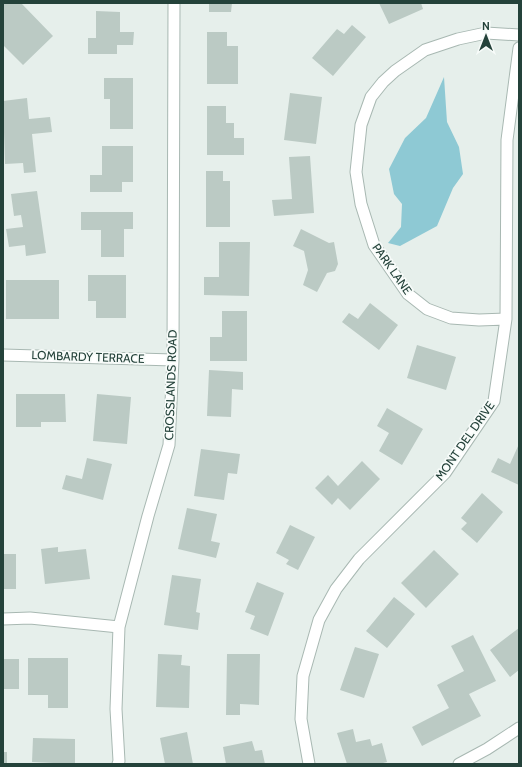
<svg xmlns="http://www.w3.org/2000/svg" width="522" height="767" font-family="Cabin,sans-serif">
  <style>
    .water { fill: #8ec9d4 }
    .building { fill: #bbcac4 }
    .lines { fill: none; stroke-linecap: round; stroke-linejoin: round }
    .street-casing { stroke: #a8b8b2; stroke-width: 13 }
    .street { stroke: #fff; stroke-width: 11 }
    .labels { text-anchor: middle; stroke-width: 3.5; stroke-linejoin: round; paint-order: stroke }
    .street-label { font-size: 12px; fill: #24423a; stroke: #f7fbf9 }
  </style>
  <rect width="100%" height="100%" fill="#e6efeb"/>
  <!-- water -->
  <path class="water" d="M444,77L447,122L459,147L463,174L453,188L437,226L400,246L388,243L401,227L402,204L394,194L389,169L405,138L426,118Z"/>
  <!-- building -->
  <path class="building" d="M3,3H21L53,36L23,65L3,45Z
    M209,3H232L231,12H209Z
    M379,3H421L423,9L389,24Z
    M96,11L120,12V32H134L133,45H117V54H88V38H96Z
    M352,25L366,37L333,76L312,58L337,29L344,34Z
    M207,32H227V46H238V84H207Z
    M104,78H133V129H110V99H104Z
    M290,93L322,97L316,144L284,140Z
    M27,98L29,119L50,117L52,132L32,134L36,172L24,173L23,163L5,164L3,101Z
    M207,106H226V123H234V138H244V155H207Z
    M102,146H133V182H122V192H90V175H102Z
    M310,156L314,213L274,216L272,200L292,199L289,157Z
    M206,171H223V181H230V227H206Z
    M37,191L46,253L26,256L25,245L9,247L6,229L23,227L21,215L14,216L11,194Z
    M81,212H133V229H124V257H101V230H81Z
    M301,229L329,243L334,242L338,264L335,271L327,273L317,292L303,285L308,270L304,251L293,246Z
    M219,242H250L249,296L204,295V277H219Z
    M88,275H126V318H96V301H88Z
    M6,280H59V319H6Z
    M370,303L398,325L379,350L342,322L349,313L358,319Z
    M222,311H247V361H210V337H222Z
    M417,345L456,357L446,390L407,378Z
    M209,370L243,372V390L232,389L231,417L207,416Z
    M16,394H65L66,422H41V427H16Z
    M97,394L131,397L127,444L93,441Z
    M387,408L423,429L402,465L379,451L389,433L377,426Z
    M519,444V485L491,472L498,458L510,464Z
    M201,449L240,454L237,474L228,473L224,500L194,496Z
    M87,458L112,464L103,500L62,489L66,475L82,479Z
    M362,461L380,479L350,510L338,498L332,505L315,488L328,475L338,486Z
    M482,493L503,512L477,543L461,529L467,523L461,518Z
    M187,508L217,514L211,541L220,543L216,558L178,549Z
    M290,525L315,537L298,570L286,564L289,560L276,553Z
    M58,547V552L86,549L90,579L45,584L41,549Z
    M434,550L459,574L426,608L401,583Z
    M3,554H16V589H3Z
    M172,575L201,579L196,612L200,613L198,630L164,625Z
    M257,582L284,593L268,636L250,629L255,616L245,612Z
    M394,597L415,614L387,648L366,631Z
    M519,628V670L510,677L490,650Z
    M473,635L496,681L469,694L481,716L422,746L412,727L449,708L437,685L464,671L451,646Z
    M355,647L379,654L364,698L340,690Z
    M158,654L182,655L181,665L190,666L189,708L156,707Z
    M227,654H260L259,705L240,704V715H226Z
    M28,658H68V708H48V695H28Z
    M3,659H19V689H3Z
    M353,729L356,742L370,739L372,746L382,743L387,762L379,764H347L337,733Z
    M187,732L193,764H165L160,738Z
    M33,738L75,739V764L32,762Z
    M252,741L255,751L262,750L265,764H226L223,747Z
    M3,752H7V764H3Z"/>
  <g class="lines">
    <defs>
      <path id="street" d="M506,319L479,320L451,318L427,309L408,294L374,245L361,204L356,172L361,125L371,97L383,82L395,71L425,50L458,39L486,33L519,35
        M3,355L173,360
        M3,619L30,618L119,627
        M118,764L119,761L116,709L119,627L148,516L169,445L173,360L174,3
        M309,764L301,719L303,676L319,620L336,589L359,559L445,473L494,401L506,319L507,140L519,48
        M459,764L487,749L519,728"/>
    </defs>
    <!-- street casing -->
    <use href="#street" class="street-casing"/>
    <!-- street -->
    <use href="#street" class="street"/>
  </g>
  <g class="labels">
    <!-- street labels -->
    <g class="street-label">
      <text transform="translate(392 269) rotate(55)" y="4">PARK LANE</text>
      <text transform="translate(88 357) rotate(2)" y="4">LOMBARDY TERRACE</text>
      <text transform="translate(171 385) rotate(-88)" y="4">CROSSLANDS ROAD</text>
      <text transform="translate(465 441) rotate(-55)" y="4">MONT DEL DRIVE</text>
    </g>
  </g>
  <!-- border -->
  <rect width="522" height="767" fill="none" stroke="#24423a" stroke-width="8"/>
  <!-- north arrow -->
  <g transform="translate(486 36)" stroke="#f7fbf9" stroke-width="3" paint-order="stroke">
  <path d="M0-3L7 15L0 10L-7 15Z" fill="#24423a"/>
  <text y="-6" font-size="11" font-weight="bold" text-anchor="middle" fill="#24423a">N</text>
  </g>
</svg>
